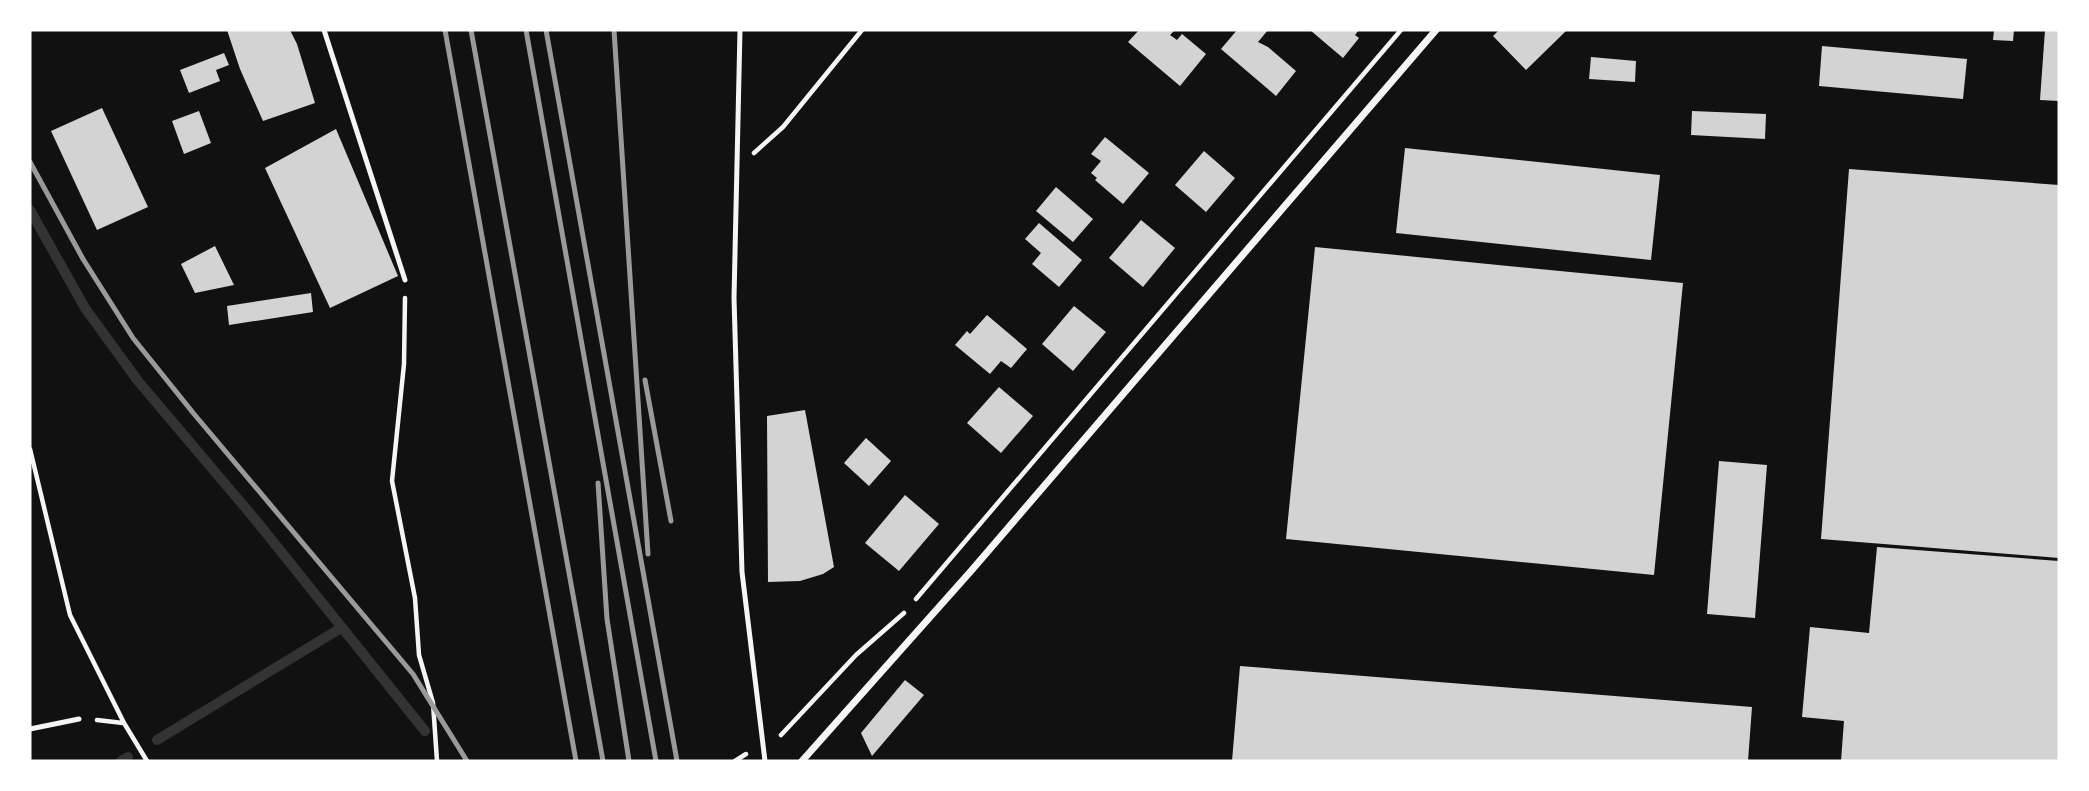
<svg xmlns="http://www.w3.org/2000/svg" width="2089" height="791" font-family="'Archivo Narrow',sans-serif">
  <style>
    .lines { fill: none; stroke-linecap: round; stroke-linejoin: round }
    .stream { stroke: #333; stroke-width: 10 }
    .building { fill: #d3d3d3 }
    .path { stroke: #f5f5f5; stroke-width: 4.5 }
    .service { stroke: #f5f5f5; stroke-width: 5 }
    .minor { stroke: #f5f5f5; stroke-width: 7 }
    .rail { stroke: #9a9a9a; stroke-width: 5 }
  </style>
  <rect width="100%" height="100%" fill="#111"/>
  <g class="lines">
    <!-- stream -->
    <path class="stream" d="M30,210L85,308L138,381L254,518L425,731
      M157,740L341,628
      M121,761L128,757"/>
  </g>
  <!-- building -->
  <path class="building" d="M227,30H290L297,44L315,103L263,121L240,69Z
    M1139,30H1175L1170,35L1177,40L1182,34L1206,54L1180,86L1128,42Z
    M1237,30H1268L1258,42L1268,47L1296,71L1276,96L1221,49Z
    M1310,30H1359L1355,35L1359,38L1343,58Z
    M1499,30H1567L1526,70L1493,36Z
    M1994,30H2014L2013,41L1993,40Z
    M2045,30H2059V101L2040,100Z
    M1822,46L1967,59L1963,99L1819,86Z
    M224,53L229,65L216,70L220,81L189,93L180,70Z
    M1591,57L1636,61L1635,82L1589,79Z
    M102,108L148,207L97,230L51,131Z
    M199,111L211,143L184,154L172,121Z
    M1692,111L1766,114L1765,139L1691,135Z
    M336,129L398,276L330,308L265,168Z
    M1105,137L1149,173L1123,204L1095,180L1097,178L1091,173L1101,161L1091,154Z
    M1405,148L1660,175L1651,260L1396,233Z
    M1204,151L1235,178L1206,212L1175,185Z
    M1849,169L2059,185V558L1821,539Z
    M1056,187L1093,219L1073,242L1036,211Z
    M1141,220L1175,248L1143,287L1109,258Z
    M1039,223L1082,260L1059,287L1032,264L1041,253L1025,239Z
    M215,246L234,285L195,293L181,264Z
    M1315,247L1683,283L1654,575L1286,539Z
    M311,293L313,312L229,325L227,306Z
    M1074,306L1106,332L1073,371L1042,344Z
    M987,315L1027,349L1011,368L1001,361L990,374L955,345L967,331L970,334Z
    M999,387L1033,416L1001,453L967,423Z
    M805,410L834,567L823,574L800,581L768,582L767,416Z
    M866,438L891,461L869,486L844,463Z
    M1719,461L1767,465L1755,618L1707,614Z
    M905,495L939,524L899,571L865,543Z
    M1877,547L2059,561V761H1841L1844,721L1802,717L1810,627L1869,633Z
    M1240,666L1752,707L1748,761H1232Z
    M905,680L924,695L872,756L861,733Z"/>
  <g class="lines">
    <!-- path -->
    <path class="path" d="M754,153L783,127L862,30
      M405,298L404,364L392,481L415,598L419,655L433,703L437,761
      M30,449L70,615L124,723L147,761
      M916,599L1401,30
      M97,720L123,723
      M781,735L856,655L904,613
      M735,761L746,754"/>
    <!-- service -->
    <path class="service" d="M324,30L405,280
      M740,30L734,298L742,572L765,761
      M30,729L79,719"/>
    <!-- minor -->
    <path class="minor" d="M802,761L971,571L1436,30"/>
    <!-- rail -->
    <path class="rail" d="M445,30L576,761
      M471,30L603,761
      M526,30L656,761
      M546,30L677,761
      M614,30L648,554
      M30,162L83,259L133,338L194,414L413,674L467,761
      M645,380L671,521
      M598,483L607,619L629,761"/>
  </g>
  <!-- border -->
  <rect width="2089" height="791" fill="none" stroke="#ffffff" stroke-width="63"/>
</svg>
